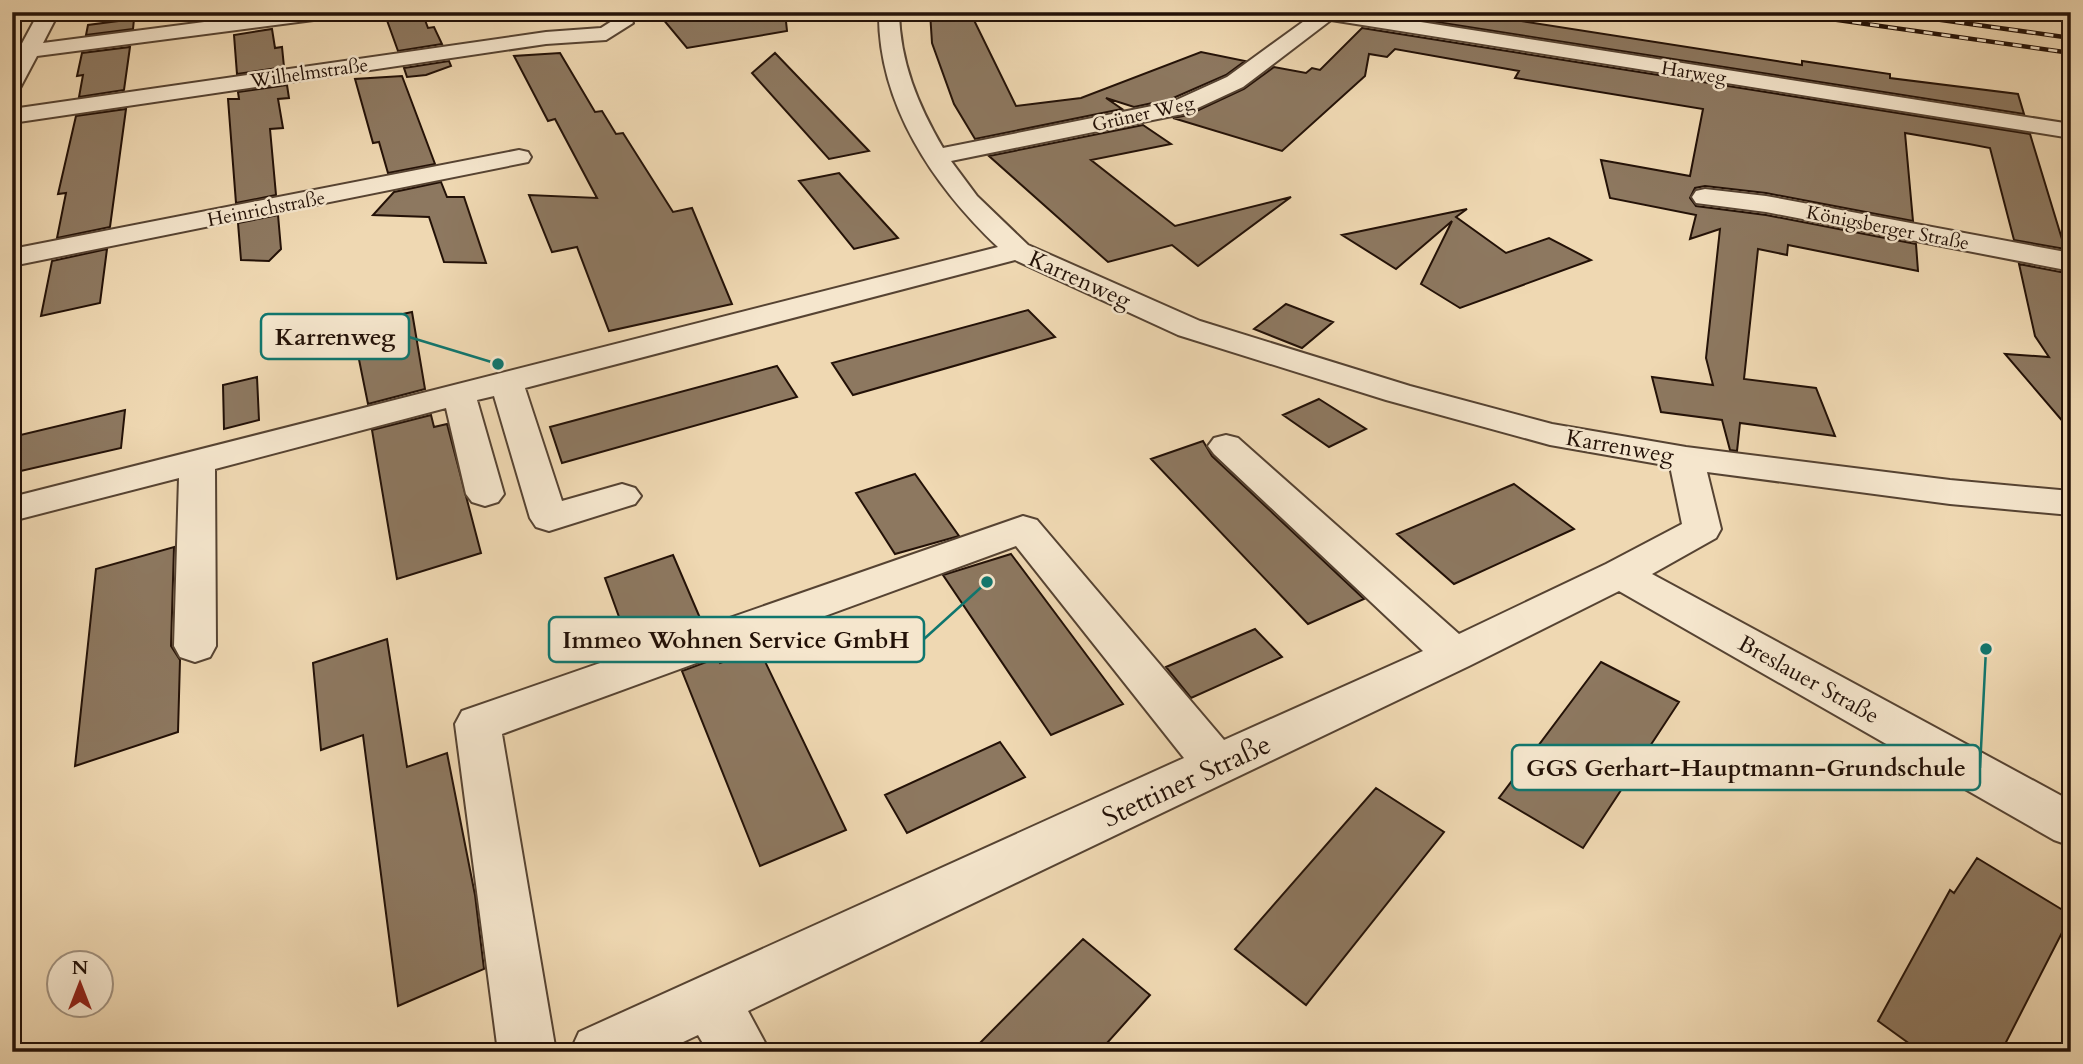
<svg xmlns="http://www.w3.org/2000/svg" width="2083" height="1064" font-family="Cardo,serif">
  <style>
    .building { fill: #8d7860; stroke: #231107; stroke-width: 2 }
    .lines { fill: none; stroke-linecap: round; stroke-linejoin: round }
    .minor-casing { stroke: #564332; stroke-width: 4 }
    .minor { fill: #f5e6cd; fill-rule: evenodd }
    .rail-casing { stroke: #231107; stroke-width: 4.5 }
    .rail { stroke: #f5e6cd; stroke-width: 2.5; stroke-dasharray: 9; stroke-linecap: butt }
    .labels { text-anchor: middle; stroke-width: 5; stroke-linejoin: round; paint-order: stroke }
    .far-street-label { font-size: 19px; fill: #231107; stroke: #f5e6cd }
    .street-label { font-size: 23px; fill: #231107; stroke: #f5e6cd }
    .near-street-label { font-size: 28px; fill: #231107; stroke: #f5e6cd }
    .leader { fill: none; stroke: #0f766e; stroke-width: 2.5 }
    .callout-dot { fill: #0f766e; stroke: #f5e6cd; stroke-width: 2.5 }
    .callout { fill: #f5e6cd; stroke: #0f766e; stroke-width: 2.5 }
    .callout-label { font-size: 24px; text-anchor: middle; font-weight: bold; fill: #231107 }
  </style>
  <rect width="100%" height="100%" fill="#efd8b2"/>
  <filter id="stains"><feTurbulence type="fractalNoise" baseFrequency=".00286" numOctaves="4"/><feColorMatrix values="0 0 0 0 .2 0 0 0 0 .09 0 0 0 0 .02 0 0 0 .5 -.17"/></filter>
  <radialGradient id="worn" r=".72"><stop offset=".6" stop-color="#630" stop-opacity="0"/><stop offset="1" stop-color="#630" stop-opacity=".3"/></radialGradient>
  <!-- building -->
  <path class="building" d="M384,12H422L428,28L434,27L442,44L398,51Z
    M657,12H785L787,31L687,48Z
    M930,12H970L1016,106L1081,98L1201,52L1245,61L1226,75L1171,99L1134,107L1106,98L1122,109L975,139L954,104L932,43Z
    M1463,12L1802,65V61L1890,74V78L2018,94L2024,114L1379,13Z
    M134,19L133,29L86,35L88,25Z
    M1362,28L2030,134L2065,249L2014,240L1990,148L1969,144L1905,133L1913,221L1766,193L1705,186L1695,188L1690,198L1696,206L1766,215L1916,244L1918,271L1788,245L1787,255L1758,249L1744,379L1816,388L1835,436L1740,423L1737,451L1730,450L1722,420L1661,412L1652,377L1713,385L1706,358L1720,229L1690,239L1696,215L1610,198L1601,160L1690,176L1703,109L1515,78L1519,71L1395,49L1387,57L1369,54L1365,76L1282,151L1173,118L1188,115L1244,89L1274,67L1306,73L1312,68L1320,70Z
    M272,29L275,48L282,47L284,67L237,74L234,35Z
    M130,47L124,90L79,97L83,75L77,76L82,53Z
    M560,53L595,112L602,111L616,134L623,133L673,212L692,208L732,304L609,331L577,247L552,252L529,195L597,198L555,119L548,121L514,56Z
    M775,53L869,151L829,159L752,73Z
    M449,61L451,66L426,75L407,77L404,68Z
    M402,76L435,164L388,173L379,142L373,143L355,79Z
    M287,85L289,98L278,99L283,128L270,129L276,195L236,203L228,99H239L238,92Z
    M126,109L110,227L57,238L66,193L58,194L76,116Z
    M1143,125L1171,144L1091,160L1175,226L1291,197L1198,266L1172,245L1108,262L989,156Z
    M839,173L867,204L898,238L854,249L799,181Z
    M441,182L447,197H464L486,263L444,262L429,217L373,215L394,192Z
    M1467,209L1456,217L1506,253L1549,238L1591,260L1460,308L1421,284L1452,221L1396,269L1342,235Z
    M278,215L281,249L269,261L241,260L238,223Z
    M107,249L100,303L41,316L52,261Z
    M2019,264L2071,274V431L2005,354L2049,357L2035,336Z
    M1286,304L1333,322L1302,348L1254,329Z
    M1028,310L1055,337L853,395L832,363Z
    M412,312L425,389L368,404L352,325Z
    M777,366L797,397L562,463L550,427Z
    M257,377L259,420L224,429L223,385Z
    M1319,399L1366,429L1329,447L1283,415Z
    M125,410L121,448L12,473V437Z
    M431,415L434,427L447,424L481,553L397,579L372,430Z
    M1203,441L1212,456L1364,599L1308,624L1151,459Z
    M915,474L959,536L895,554L856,493Z
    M1514,484L1574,529L1454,584L1397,534Z
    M174,547L171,646L180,660L178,732L75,766L96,569Z
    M1011,554L1123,704L1051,735L943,575Z
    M673,555L703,625L631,650L605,578Z
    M1255,629L1282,657L1191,698L1166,667Z
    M387,639L407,767L447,753L475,895L484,969L398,1006L363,735L321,750L313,663Z
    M759,649L846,830L760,866L682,671L717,658L720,663Z
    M1601,662L1679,702L1583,848L1499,798Z
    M1000,742L1025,777L907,833L885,795Z
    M1376,788L1444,832L1306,1005L1235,949Z
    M1977,858L2071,915L2001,1052H1921L1878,1021L1950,890L1954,893Z
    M1083,939L1150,995L1099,1052H971Z"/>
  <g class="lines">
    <defs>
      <path id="minor" d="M39,12H59L43,43L281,12H339L329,18L37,56L20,88L12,90V62Z
        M606,12H626L633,23L606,40L546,44L12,123V109L546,32L601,28L612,21Z
        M879,12H899C900,62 918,105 943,148L1172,102L1227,77L1311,16L1308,12H1357L2071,124V138L1331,20L1243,87L1187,113L951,161L977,196L1028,245L1200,321L1410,386L1552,424L1686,447L1950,480L2071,491V515L1950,504L1707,472L1721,529L1716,538L1652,574L2071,801V846L2054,840L1619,591L1469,666L748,1011L770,1052H708L698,1035L662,1052H570L579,1032L1184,758L1016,546L502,734L556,1052H498L455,724L462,711L1023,516L1037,520L1224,740L1423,651L1214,454L1208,446L1214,438L1226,435L1238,438L1459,634L1606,564L1682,524L1670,466L1550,445L1386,400L1178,335L1015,260L525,388L562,501L622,484L635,488L641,496L635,504L549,531L536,527L530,518L494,396L477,400L504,494L498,502L485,506L472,502L466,494L446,408L215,469L216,646L210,657L195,662L180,657L174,646L179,478L12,521V497L998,247C934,186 878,105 879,12Z
        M519,150L528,152L531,157L528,162L12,266V249Z
        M1705,189L1766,196L2071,253V271L1766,212L1696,203L1692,197L1696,191Z"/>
    </defs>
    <!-- minor casing -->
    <use href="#minor" class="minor-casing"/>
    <!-- minor -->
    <use href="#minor" class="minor"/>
    <defs>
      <path id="rail" d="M1781,12L2071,53
        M1884,12L2071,38"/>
    </defs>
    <!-- rail casing -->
    <use href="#rail" class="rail-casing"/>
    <!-- rail -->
    <use href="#rail" class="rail"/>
  </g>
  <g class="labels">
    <!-- far-street labels -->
    <g class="far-street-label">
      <text transform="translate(309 72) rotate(-8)" y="7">Wilhelmstraße</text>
      <text transform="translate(1694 72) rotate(9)" y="7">Harweg</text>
      <text transform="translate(1143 113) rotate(-13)" y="7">Grüner Weg</text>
      <text transform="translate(266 208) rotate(-11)" y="7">Heinrichstraße</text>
      <text transform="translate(1888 227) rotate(11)" y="7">Königsberger Straße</text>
    </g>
    <!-- street labels -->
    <g class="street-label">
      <text transform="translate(1080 279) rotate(24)" y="8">Karrenweg</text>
      <text transform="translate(1620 446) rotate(10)" y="8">Karrenweg</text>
      <text transform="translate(1809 679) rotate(29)" y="8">Breslauer Straße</text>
    </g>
    <!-- near-street labels -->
    <g class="near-street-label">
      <text transform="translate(1186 780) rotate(-25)" y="10">Stettiner Straße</text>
    </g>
  </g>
  <!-- callouts -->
  <path class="leader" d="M498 364L409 337M987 582L924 639M1986 649L1980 768"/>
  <g class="callout-dot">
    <circle cx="498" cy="364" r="7"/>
    <circle cx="987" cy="582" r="7"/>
    <circle cx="1986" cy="649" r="7"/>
  </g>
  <g class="callout">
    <rect x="261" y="314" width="148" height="45" rx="7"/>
    <rect x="549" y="617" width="375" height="45" rx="7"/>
    <rect x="1512" y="745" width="468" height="45" rx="7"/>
  </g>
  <g class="callout-label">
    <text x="335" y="345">Karrenweg</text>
    <text x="736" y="648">Immeo Wohnen Service GmbH</text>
    <text x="1746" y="776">GGS Gerhart-Hauptmann-Grundschule</text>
  </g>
  <!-- margin -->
  <rect width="2083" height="1064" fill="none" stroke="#efd8b2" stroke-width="42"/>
  <rect x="14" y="14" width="2055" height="1036" fill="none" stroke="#231107" stroke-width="3.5"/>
  <rect x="21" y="21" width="2041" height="1022" fill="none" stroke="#231107" stroke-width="2"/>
  <!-- north arrow -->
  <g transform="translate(80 984)"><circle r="33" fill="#f5e6cd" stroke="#a1917e" stroke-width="2"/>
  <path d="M0-5L12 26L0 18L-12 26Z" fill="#8f2418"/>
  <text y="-10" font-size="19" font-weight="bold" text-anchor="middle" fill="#231107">N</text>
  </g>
  <rect width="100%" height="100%" filter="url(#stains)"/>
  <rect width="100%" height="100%" fill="url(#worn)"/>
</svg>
